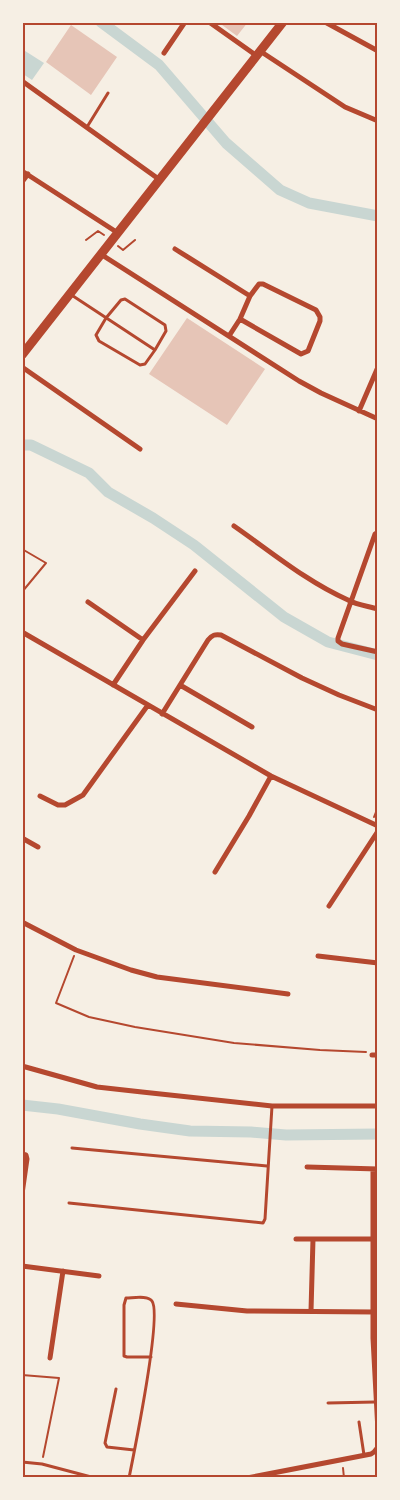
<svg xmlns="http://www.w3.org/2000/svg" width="400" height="1500" font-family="'Titillium Web',sans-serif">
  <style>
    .water { fill: #c9d6d2 }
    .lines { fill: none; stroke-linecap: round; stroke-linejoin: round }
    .canal { stroke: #c9d6d2; stroke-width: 11 }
    .building { fill: #e6c5b7 }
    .path { stroke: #b5482f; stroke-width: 2 }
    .service { stroke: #b5482f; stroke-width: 3 }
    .minor { stroke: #b5482f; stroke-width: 5 }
    .secondary { stroke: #b5482f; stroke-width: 9 }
    .neatline { fill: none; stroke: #b5482f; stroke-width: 2 }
  </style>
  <rect width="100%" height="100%" fill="#f6efe4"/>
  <!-- water -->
  <path class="water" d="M22,49L44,63L32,80L23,74Z"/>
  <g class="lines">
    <!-- canal -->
    <path class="canal" d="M101,22L159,65L226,143L280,190L309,203L378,216
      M22,445H31L89,473L108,492L153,518L194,545L284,617L328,642L378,655
      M22,1105L58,1109L140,1124L190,1131L251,1132L286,1135L378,1134"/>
  </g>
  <!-- building -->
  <path class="building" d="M218,22H248L237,36Z
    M71,25L117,57L91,95L46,62Z
    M187,318L265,369L227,425L149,374Z"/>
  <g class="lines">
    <!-- path -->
    <path class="path" d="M86,240L98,231L104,235
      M118,246L123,250L135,240
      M22,549L46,563L22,592
      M374,817L378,807
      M74,956L56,1003L89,1017L135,1027L234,1043L320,1050L366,1052
      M22,1375L59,1378L43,1457
      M343,1468L344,1478"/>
    <!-- service -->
    <path class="service" d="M87,127L108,93
      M70,294L155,350L166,331L165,325L125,299L121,300L106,318L96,335L99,341L140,365L145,364L155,350
      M72,1148L267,1166
      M69,1203L263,1223L265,1219L272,1106
      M116,1389L105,1443L107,1447L134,1450
      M328,1403L375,1402
      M359,1422L364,1455
      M22,1462L42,1464L95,1478
      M129,1478C134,1453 162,1315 152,1301C148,1295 133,1298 126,1298L124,1305V1356L127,1357H151"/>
    <!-- minor -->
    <path class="minor" d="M209,22L257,56
      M325,22L378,51
      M260,51L345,107L378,121
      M164,53L185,22
      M22,81L160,180
      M22,171L118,233
      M22,182L28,174
      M175,249L250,296
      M102,255L299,381L321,393L378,419
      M229,336L240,319L250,296L259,284H263L316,310L320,317V321L308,351L301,354L240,319
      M22,367L140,449
      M359,411L378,367
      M234,526C270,551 307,582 348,600C357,605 368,606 378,609
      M378,532L375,534L338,638V641L342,644L378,652
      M88,602L143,640
      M22,632L271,776L378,826
      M113,685L143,640L195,571
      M180,685L252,727
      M162,714L208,640C212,635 215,634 221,635L302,678L339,695L378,710
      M40,796L58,805H65L83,795L148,705
      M22,838L38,847
      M215,872L249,816L271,776
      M329,906L378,831
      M22,922L76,950L131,970L157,977L288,994
      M318,956L378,963
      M372,1055H378
      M22,1066L97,1087L142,1092L272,1106H378
      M22,1154L26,1155L27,1159L22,1194
      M307,1167L378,1169
      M373,1169V1338L378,1431
      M296,1239H378
      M22,1266L99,1276
      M176,1304L247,1311L374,1312
      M311,1311L313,1239
      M50,1358L63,1271
      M247,1478L371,1454L374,1452L378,1447"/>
    <!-- secondary -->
    <path class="secondary" d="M22,355L283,22"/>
  </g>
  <!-- border -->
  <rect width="400" height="1500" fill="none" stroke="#f6efe4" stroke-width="48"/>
  <rect x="24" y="24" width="352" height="1452" class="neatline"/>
</svg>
